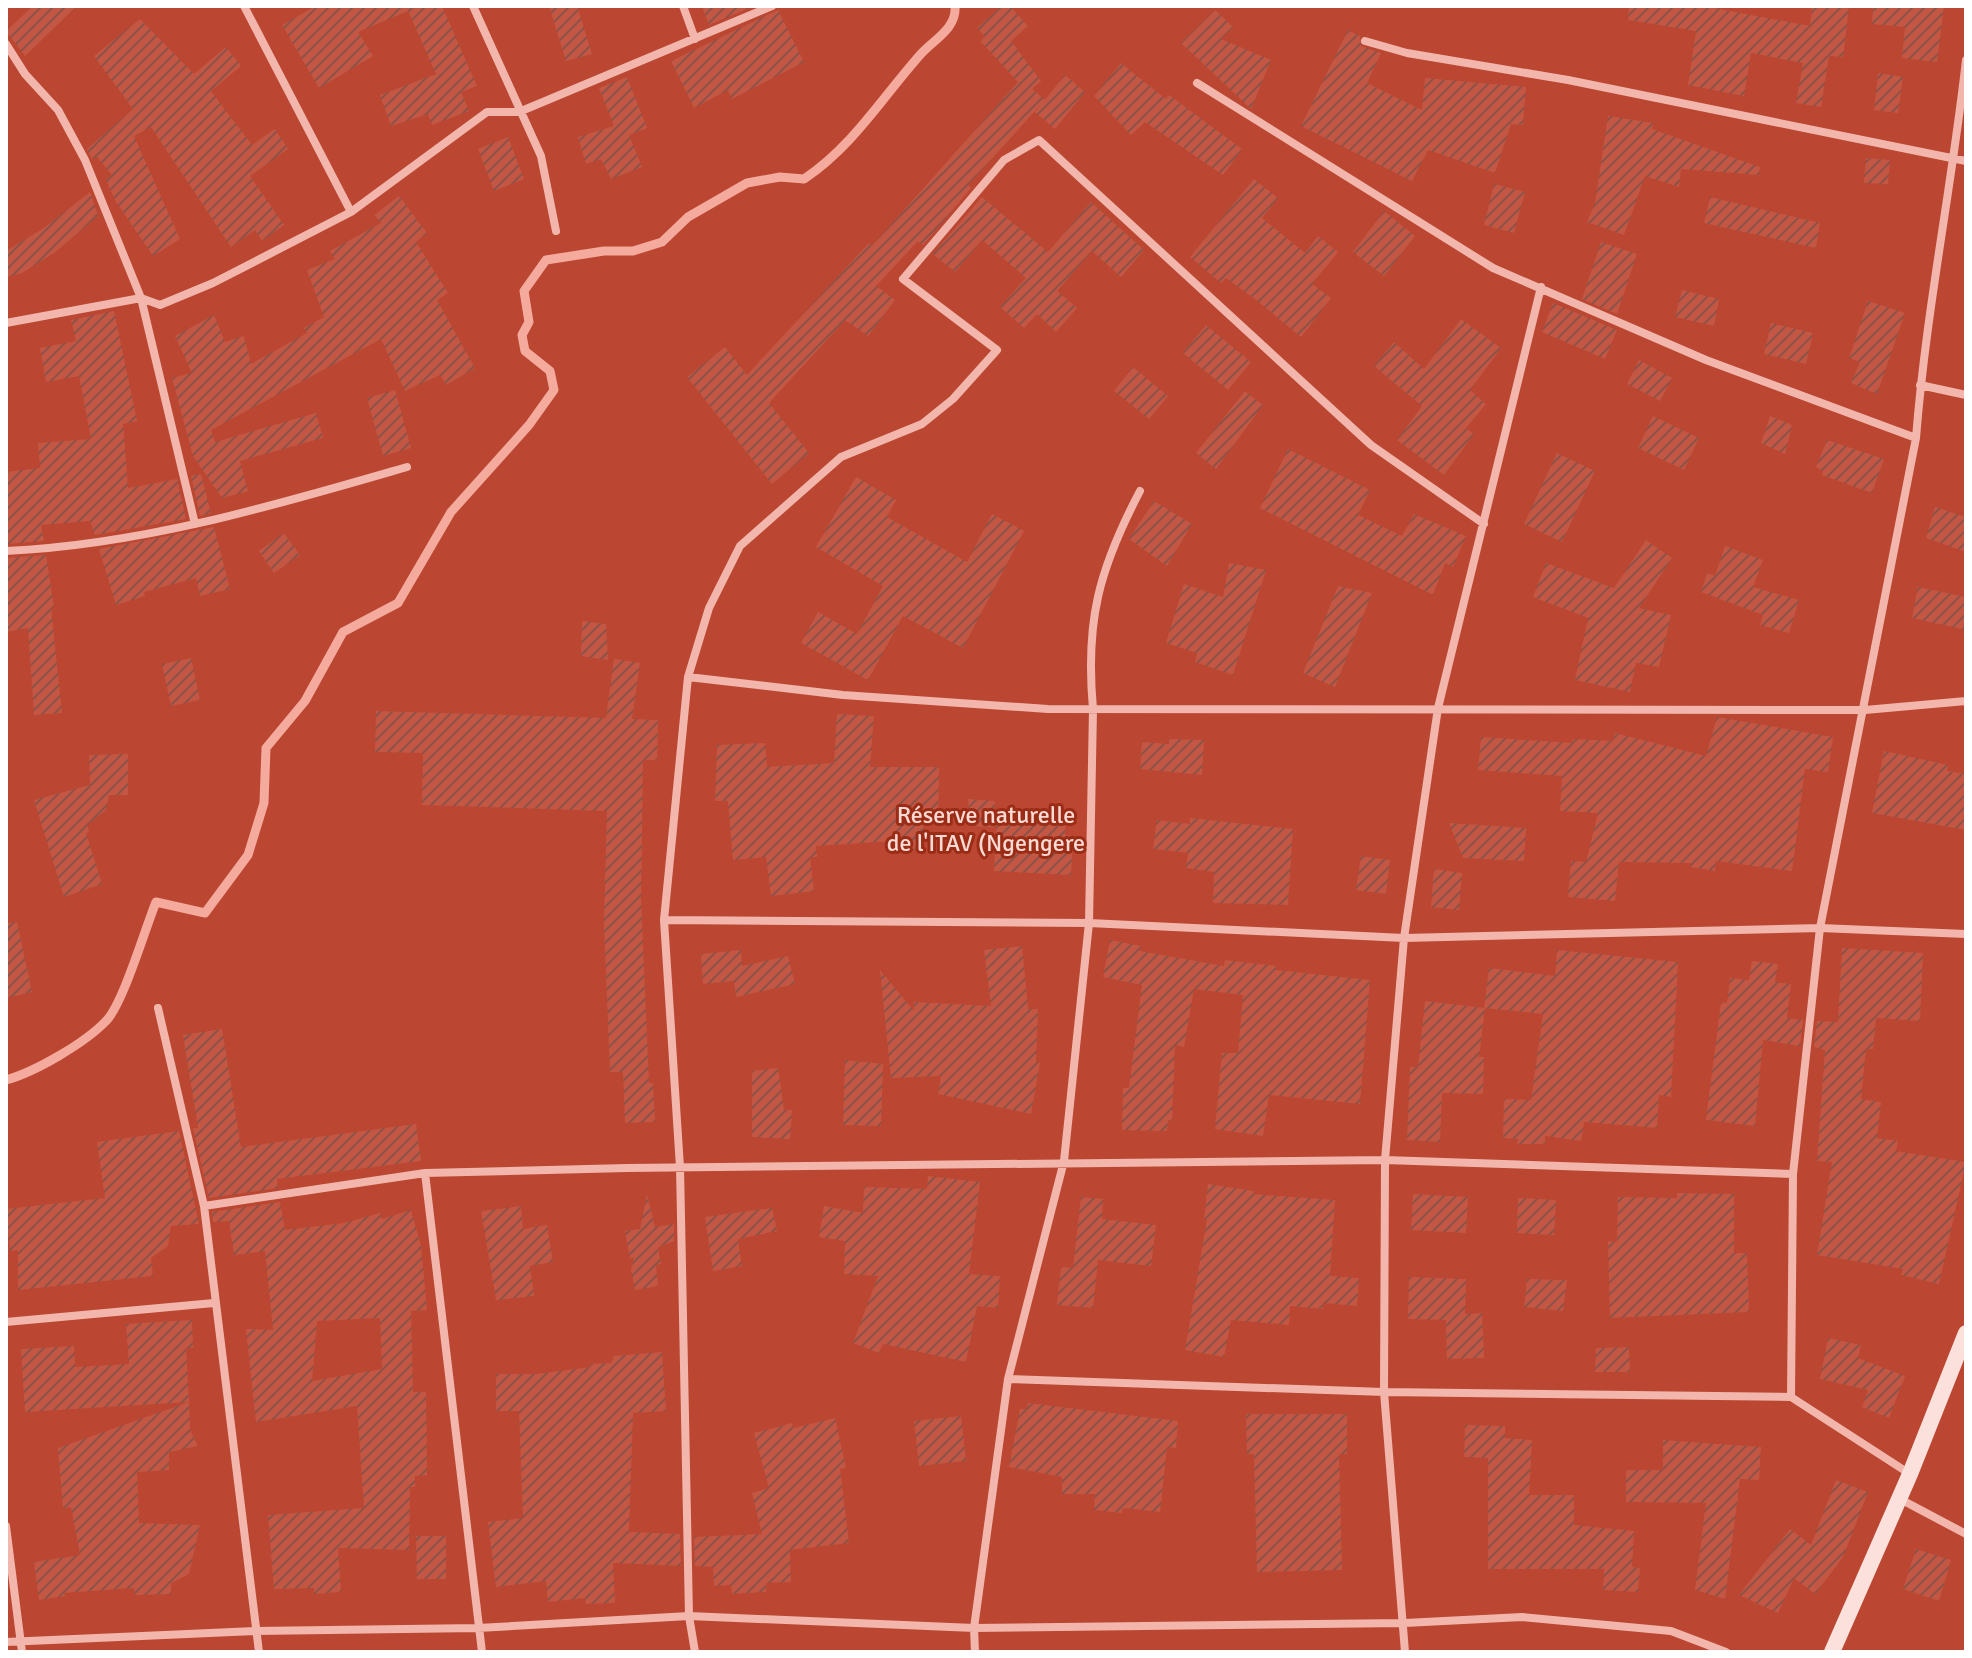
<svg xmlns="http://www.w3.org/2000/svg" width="1972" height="1658" font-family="Signika,sans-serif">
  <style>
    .park { fill: #bb4631 }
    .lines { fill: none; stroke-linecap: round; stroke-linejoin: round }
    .stream { stroke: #f5aa9e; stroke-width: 9 }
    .building { fill: url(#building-hatch); fill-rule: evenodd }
    .street { stroke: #f2b6ac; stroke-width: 8 }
    .secondary { stroke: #fce0db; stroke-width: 16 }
    .labels { text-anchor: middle; stroke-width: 6; stroke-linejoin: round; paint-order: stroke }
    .park-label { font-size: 24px; fill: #fcdad4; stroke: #9b2c16 }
  </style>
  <defs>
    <pattern id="building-hatch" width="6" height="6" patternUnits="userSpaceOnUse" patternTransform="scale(2)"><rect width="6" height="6" fill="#c35744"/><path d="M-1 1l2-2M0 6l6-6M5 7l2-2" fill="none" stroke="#8d5248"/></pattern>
  </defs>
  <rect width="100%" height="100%" fill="#9b2c16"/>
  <!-- park -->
  <path class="park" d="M6,6H1966V1652H6Z"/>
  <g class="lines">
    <!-- stream -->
    <path class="stream" d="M6,1080C35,1072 85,1043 106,1021C123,1004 145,929 156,902L205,913L248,855L264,803L266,748L305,701L343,632L398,603L451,512L529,425L554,390L550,371L525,351L522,335L529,322L524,291L546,260L604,251H633L662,242L688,217L747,183L780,177L804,179C853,146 881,99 920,55C933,40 957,29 955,6"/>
  </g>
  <!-- building -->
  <path class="building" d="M33,6H77L25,56L6,31Z
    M316,6H442L477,86L461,92L469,111L432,125L428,114L391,126L380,95L436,74L408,11L358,32L373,56L319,88L282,25Z
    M549,6H577L592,54L566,61Z
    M702,6H754L709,25Z
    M1002,6H1010L1028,26L1011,41L1041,81L1032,89L1045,100L968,185L971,188L923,245L918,241L876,286L895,300L868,336L845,320L769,403L809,453L772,484L687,377L725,347L747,375L869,243L872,246L1018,82L980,41L985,37L977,28Z
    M1629,6H1703L1810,26L1812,6H1849L1843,57L1829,56L1821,107L1796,103L1803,63L1751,53L1744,96L1688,85L1696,31L1628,20Z
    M1873,6H1944L1937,62L1902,58L1905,27L1872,24Z
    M778,10L804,62L732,99L728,90L694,108L671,61Z
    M1215,10L1233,27L1221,39L1271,60L1251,109L1181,43Z
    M140,19L194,74L226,47L241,66L211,91L252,145L275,129L288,149L250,176L284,225L262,241L255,230L231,247L151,127L134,136L180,239L153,256L116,202L106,180L112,175L97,157L92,159L87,149L133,109L94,56Z
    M1348,30L1360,36L1361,46L1381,53L1367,83L1422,110L1425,78L1526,87L1523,125L1511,124L1495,173L1428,150L1412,181L1301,126Z
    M1121,63L1166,99L1169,95L1242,149L1223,175L1145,122L1131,135L1094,96Z
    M1878,73L1903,77L1898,113L1874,110Z
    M1065,75L1085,92L1055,129L1035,112Z
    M627,77L647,128L629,135L642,167L611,179L601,159L586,164L578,137L614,126L599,88Z
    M1608,116L1653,123L1652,129L1760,167L1759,175L1681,169L1679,187L1645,176L1624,235L1587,222L1595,203Z
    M508,137L524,179L494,191L478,149Z
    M1866,158L1890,160L1888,184L1864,183Z
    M1254,179L1278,198L1262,218L1305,253L1318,236L1338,252L1312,284L1331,298L1301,337L1255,299L1226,278L1221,283L1190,257Z
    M1494,184L1525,192L1514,233L1484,225Z
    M90,192L98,216L54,253L22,273L6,277V251L44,228Z
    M399,196L427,233L416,242L448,293L437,300L475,368L446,385L440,375L405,391L381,339L211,430L215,442L316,413L323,438L240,461L248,491L222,498L193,456L172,378L192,373L175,336L214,315L225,342L244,336L251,364L307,333L304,328L324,317L307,270L335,259L330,251L381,223L374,215Z
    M982,197L1048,252L1091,202L1144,250L1121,277L1092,251L1057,291L1077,308L1056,332L1037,314L1024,328L1000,307L1026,278L982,240L955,272L933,254Z
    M1710,197L1820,223L1816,248L1704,223Z
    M1384,211L1415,236L1384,276L1353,252Z
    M1601,242L1637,254L1617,314L1582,299Z
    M1682,290L1719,299L1714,326L1675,317Z
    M1868,301L1905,313L1877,394L1851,383L1860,362L1849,358Z
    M1553,303L1617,330L1605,359L1542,332Z
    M114,311L137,421L123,424L128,488L177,479L186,519L95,535L90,521L41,525L44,541L6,544V472L40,468L38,443L91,439L79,376L46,382L40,348L76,341L71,320Z
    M1461,319L1501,348L1470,390L1486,404L1466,428L1474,434L1444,475L1397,440L1422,406L1374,366L1394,342L1424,369Z
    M1771,323L1813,333L1806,364L1764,354Z
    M1206,325L1251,362L1228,390L1183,353Z
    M1639,360L1672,378L1660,401L1627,384Z
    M1133,367L1168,396L1149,419L1114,391Z
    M395,390L411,448L383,456L367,398Z
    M1245,391L1263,405L1216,469L1196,453Z
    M1653,416L1699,438L1684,470L1638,448Z
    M1770,416L1792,425L1785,454L1761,443Z
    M1827,440L1884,459L1872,493L1822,475L1823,471L1816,467Z
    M1288,449L1370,490L1358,515L1402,536L1414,514L1466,536L1453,567L1445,563L1433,595L1260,508Z
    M1557,453L1595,471L1562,542L1524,524Z
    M201,474L211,513L200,516L191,476Z
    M856,477L896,500L887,517L967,562L992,514L1024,531L963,648L903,616L868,680L801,643L818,612L857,634L883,586L816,547Z
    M1154,501L1192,524L1167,566L1129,539Z
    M1935,507L1966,517V552L1926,538Z
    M214,527L230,589L200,596L196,578L144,592L145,596L116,605L99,549Z
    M284,533L300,555L274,573L259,551Z
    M1646,540L1672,558L1639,608L1671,615L1659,667L1636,663L1630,692L1575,680L1588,618L1533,597L1546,563L1614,588Z
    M1725,546L1763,560L1753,587L1799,600L1789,633L1760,625L1763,615L1701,592L1707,573L1715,576Z
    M46,555L54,607H51L62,713L34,715L28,628L6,632V558Z
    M1229,563L1266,570L1233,675L1195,662L1197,653L1166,643L1184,584L1223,597Z
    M1338,586L1372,593L1335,687L1303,673Z
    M1918,587L1966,597V630L1912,618Z
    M582,621L606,624L608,660L581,656Z
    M191,658L200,700L171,706L162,664Z
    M614,659L640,663L632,719L658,720L657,760H643L641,900L649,1083H653L655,1122L625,1123L623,1072H610L604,922L607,811L422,805L423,753L375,752L376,711L606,718Z
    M837,714L874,716L870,767H939L938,823L923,822L924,849L895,850V841L816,846L817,857H810L814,891L771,896L766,857L733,860L728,801H715L717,745L765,743L767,767L834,763Z
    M1717,717L1833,737L1828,772L1805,769L1792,871L1716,861L1715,871L1690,867L1691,863L1619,862L1615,901L1568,897L1571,861L1586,862L1598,813L1560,811L1562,776L1478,770L1481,737L1572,743L1573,739L1613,741L1615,733L1706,756Z
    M1169,739L1204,740L1202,775L1140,769L1142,742L1169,744Z
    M1884,751L1948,765L1947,771L1966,774V830L1872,813Z
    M128,754V795H109L106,810L87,825L89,832L86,833L102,884L64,897L34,800L90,785L89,755Z
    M968,799L995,801L993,827L971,826Z
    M997,809L1066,813L1065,835L1073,836L1071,875L994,871Z
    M1190,818L1293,829L1288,905L1213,903L1214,872L1186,868L1188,853L1153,849L1157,820L1190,824Z
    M1449,823L1526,828L1524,861L1463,858Z
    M1361,856L1390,860L1386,894L1356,890Z
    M1434,869L1462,873L1459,910L1431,907Z
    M17,922L32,992L6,998V923Z
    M1110,940L1141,946L1140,951L1224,966L1225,960L1276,966V970L1370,980L1360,1104L1269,1095L1263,1136L1215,1129L1222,1053H1238L1243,995L1194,989L1184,1047L1175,1045L1172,1121L1168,1120L1167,1131L1122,1130L1123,1088H1129L1142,985L1103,977Z
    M1022,946L1028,1009H1038L1036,1062L1040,1063L1031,1114L938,1094L941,1076L891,1078L880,970L914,1011V1002L991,1006L984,950Z
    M1842,948L1923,953L1920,1021L1876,1018L1873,1049H1866L1861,1099L1881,1102L1877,1138L1898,1141L1896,1151L1966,1162L1939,1284L1901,1275L1903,1269L1817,1255L1832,1162L1817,1161L1825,1050L1814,1047L1817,1021L1838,1022Z
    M741,950L742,966L788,956L795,984L736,997L734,981L703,984L701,954Z
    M1557,950L1678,962L1671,1097L1659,1095L1657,1128L1584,1122L1581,1141L1545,1136V1144H1517L1518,1139L1503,1138L1504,1099L1531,1100L1543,1014L1484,1008L1489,968L1555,976Z
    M1752,961L1778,964L1775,982L1791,984L1787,1018L1803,1020L1800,1046L1763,1040L1755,1126L1706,1120L1721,1002L1727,1003L1730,978L1749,980Z
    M1425,1001L1485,1008L1479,1057H1484L1483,1094L1442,1093L1440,1142L1407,1140L1410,1067H1418Z
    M222,1029L241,1147L416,1124L421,1161L277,1179L278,1188L209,1198L193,1128H198L183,1035Z
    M845,1060L883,1064L881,1126L843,1125Z
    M778,1068L784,1110H792L790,1139L752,1137V1071Z
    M179,1131L199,1224L171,1226L168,1246L151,1258L153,1276L18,1290V1250L10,1251L6,1209L105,1198L97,1142Z
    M928,1176L980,1182L969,1274L1000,1276L998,1308L977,1306L966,1362L883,1344L879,1353L853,1343L878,1276L844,1274L845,1241L819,1237L824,1206L863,1213L864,1187L927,1189Z
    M1208,1184L1254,1191L1253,1194L1335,1200L1330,1276L1359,1278L1357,1306L1323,1303V1309L1290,1306L1289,1325L1231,1320L1224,1357L1185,1350L1207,1219H1204Z
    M1677,1193L1734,1194V1253H1747L1749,1312L1610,1318L1608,1241L1617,1242L1618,1197L1677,1198Z
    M647,1194L655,1227L674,1224V1241L658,1247L661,1264L656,1265L658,1286L635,1290L631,1270L634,1257L630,1259L625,1231L640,1229Z
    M1413,1194L1468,1197L1466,1233L1411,1230Z
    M1081,1197L1103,1199L1102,1219L1156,1225L1151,1266L1098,1260L1093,1308L1057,1305L1061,1267L1073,1268Z
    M1518,1198L1556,1200L1554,1235L1517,1233Z
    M280,1202L285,1230L344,1223L380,1213L382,1219L411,1210L421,1246L427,1310L411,1311L413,1392H426L427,1475L415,1476V1487H410L409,1550L338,1548L341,1592L314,1594V1588L274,1589L268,1515L364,1508L357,1406L256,1422L246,1329L273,1330L265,1251L234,1255L229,1221L213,1222L212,1212ZM380,1318L382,1369L312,1381L317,1321Z
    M521,1206L523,1229L547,1225L553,1262L530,1266L534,1296L496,1300L481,1211Z
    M772,1208L777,1231L738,1239L742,1266L713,1271L705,1217Z
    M1409,1277L1466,1279L1465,1314L1482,1313L1484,1358L1447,1359L1446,1320L1408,1319Z
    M1527,1279L1567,1280L1563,1311L1524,1307Z
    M192,1320L193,1348H186L189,1402L25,1412L21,1349L74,1346L75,1367L129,1364L126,1324Z
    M1828,1338L1861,1345L1858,1358L1905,1376L1889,1418L1862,1407L1868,1390L1820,1379Z
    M1629,1347L1630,1372H1595L1596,1348Z
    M662,1352L666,1411L633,1413L629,1532L680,1534L681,1566L613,1563L615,1603L586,1604L585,1598L548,1602L546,1581L496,1587L488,1522L523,1518L519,1411H496V1374H537L591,1367V1364L611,1363L614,1356Z
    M189,1402L190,1430L198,1446L169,1452V1470L137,1472L139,1523L200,1525L189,1574L171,1583V1594L135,1595L134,1588L64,1593L65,1596L39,1600L34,1562L80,1555L71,1507L63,1508L58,1448Z
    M1028,1403L1178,1421L1176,1448L1167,1447L1160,1512L1123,1508L1122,1513L1094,1510L1095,1494H1062V1477L1009,1467L1020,1409H1027Z
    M1246,1414H1347V1454H1339L1342,1570L1257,1572L1254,1454H1247Z
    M961,1416L966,1461L919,1466L914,1421Z
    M835,1418L846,1468L840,1469L849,1543L790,1550L791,1582L766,1583V1592L732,1594L731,1585L714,1586L713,1567L695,1566L694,1537L762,1534L752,1493L769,1488L754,1433L792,1423L793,1428Z
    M1465,1425L1505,1426V1438L1532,1440L1529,1495H1574V1525L1634,1531L1632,1567L1640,1568L1638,1592L1603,1590L1604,1569H1488V1458L1464,1457Z
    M1663,1440L1761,1447L1759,1480L1740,1479L1725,1599L1695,1590L1706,1503L1626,1502V1470H1663Z
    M1836,1480L1868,1492L1843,1557L1815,1594L1794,1578L1778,1613L1739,1595L1790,1529L1811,1545Z
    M416,1536H446V1579H417Z
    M1916,1549L1951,1560L1939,1601L1903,1589Z"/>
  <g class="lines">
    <!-- street -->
    <path class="street" d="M244,6L351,212
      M473,6L541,156L556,231
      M683,6L695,39
      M1365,41L1407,53L1568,80L1966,161
      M6,44L25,74L58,110L85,160L141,298L195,524
      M1197,83L1493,268L1706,360L1916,438
      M6,323L141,298L160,305L213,283L351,212L487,112H519L772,6
      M1920,385L1966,395
      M6,551C142,545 276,505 407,467
      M688,677L843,695L1048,709L1865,710L1966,701
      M664,920L1089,923L1404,938L1820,928L1966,934
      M158,1008L204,1206L259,1652
      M425,1173L482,1652
      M204,1206L425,1173L627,1168L1385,1160L1793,1174
      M6,1322L214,1303
      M1008,1379L1384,1392L1791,1397L1910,1474
      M1791,1397L1793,1174L1820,928L1916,438C1926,311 1952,186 1966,60
      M1900,1499L1966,1534
      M6,1526L22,1652
      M6,1642L255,1631L478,1628L689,1616L974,1628L1405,1623L1522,1617L1671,1631L1726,1652
      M695,1652L689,1616L680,1167L664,920L688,677L709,608L740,546L841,457L922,424L953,399L997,350L903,279L1004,160L1039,140L1371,445L1484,524
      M975,1652L974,1628L1008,1379L1064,1161L1089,923L1093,709C1085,621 1099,569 1140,491
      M1405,1652L1384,1392L1385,1160L1404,938L1438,708L1541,287"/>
    <!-- secondary -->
    <path class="secondary" d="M1832,1652L1910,1474L1966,1333"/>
  </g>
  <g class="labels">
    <!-- park labels -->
    <g class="park-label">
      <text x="986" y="823">Réserve naturelle<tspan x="986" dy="28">de l'ITAV (Ngengere</tspan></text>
    </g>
  </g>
  <!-- border -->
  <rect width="1972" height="1658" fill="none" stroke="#ffffff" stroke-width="16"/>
</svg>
